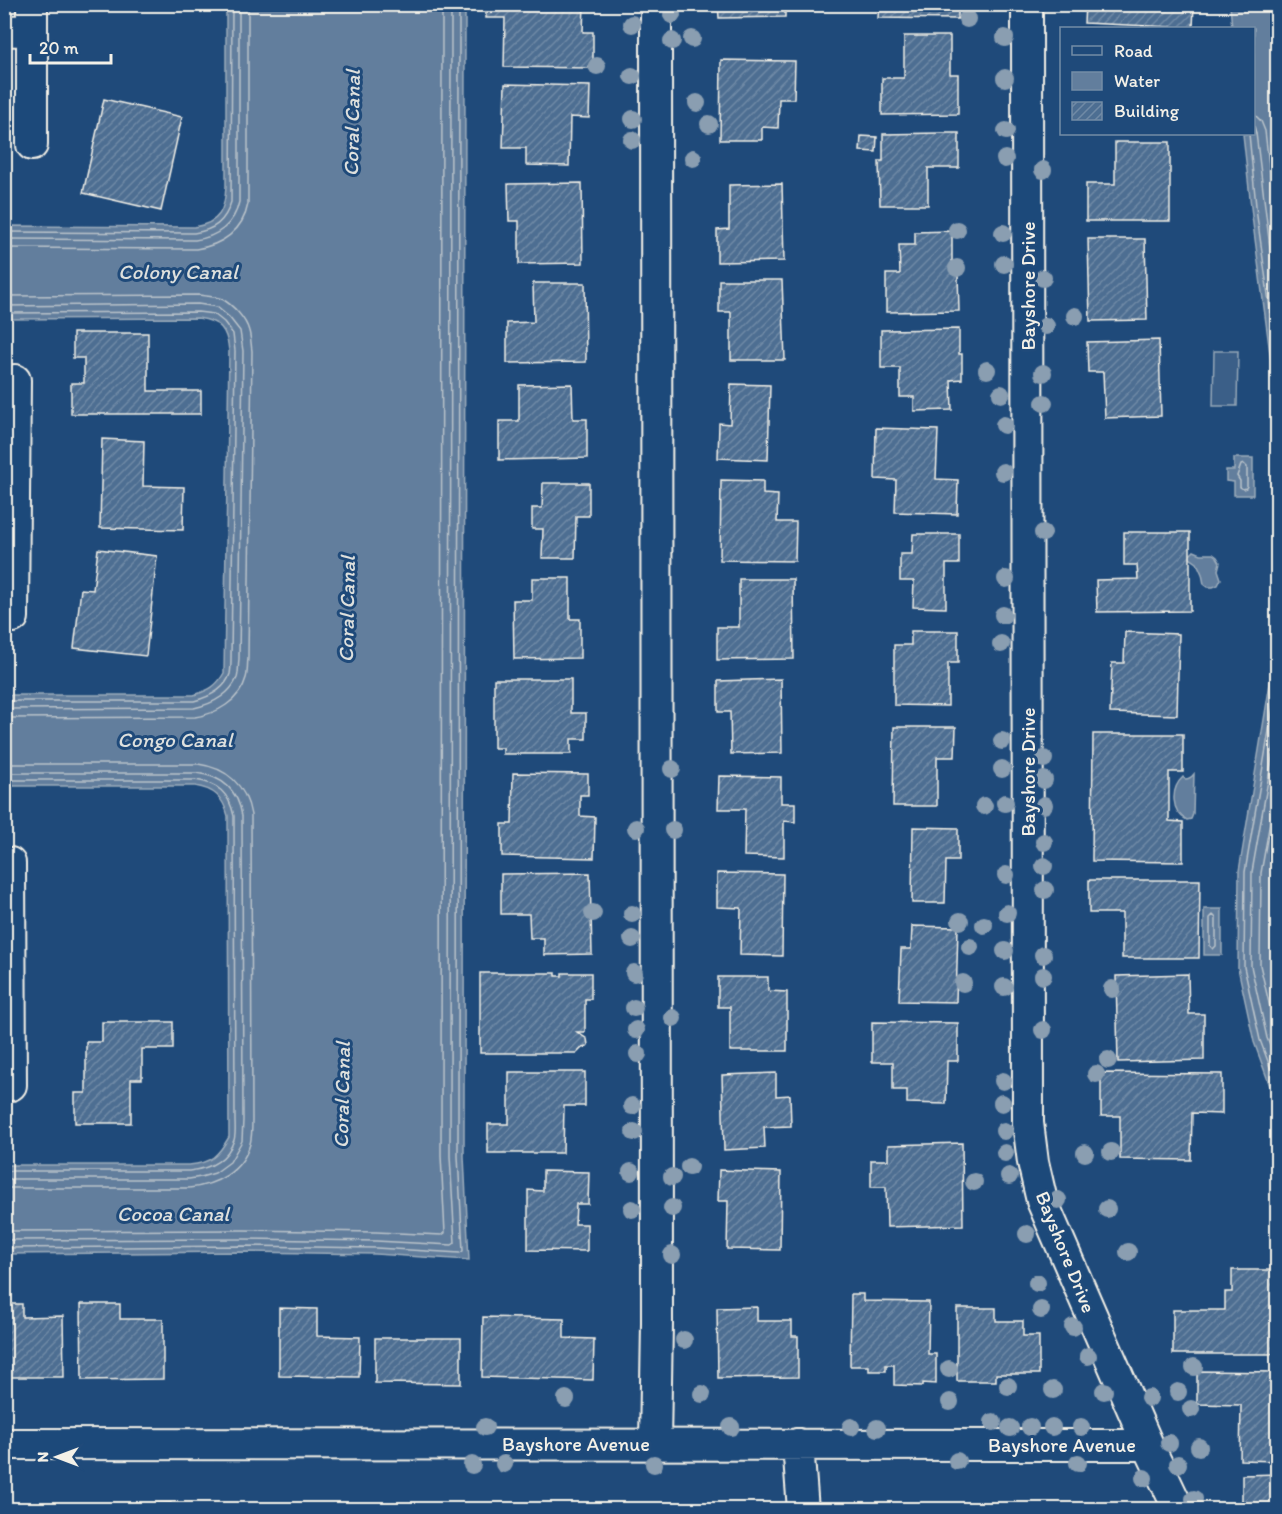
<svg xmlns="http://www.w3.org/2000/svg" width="1282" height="1514" font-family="Itim,sans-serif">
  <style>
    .park { fill: #3a5f88; stroke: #97a8b8; stroke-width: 1.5 }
    .water { fill: #627e9d; stroke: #9cacbb; stroke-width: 1.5 }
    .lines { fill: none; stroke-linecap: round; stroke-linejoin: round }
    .shore { stroke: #bac3ca; stroke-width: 1.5 }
    .building { fill: url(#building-hatch); stroke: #f4f1e8; stroke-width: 1.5 }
    .street-casing { stroke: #f4f1e8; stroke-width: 34 }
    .street { stroke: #1f4a7a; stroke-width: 30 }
    .tree { fill: #8a9eb1 }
    .labels { text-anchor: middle; stroke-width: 6; stroke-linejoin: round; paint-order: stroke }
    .street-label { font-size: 20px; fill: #f4f1e8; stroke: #1f4a7a }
    .water-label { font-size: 21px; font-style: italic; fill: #dee0dd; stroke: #1f4a7a }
  </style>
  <defs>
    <pattern id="building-hatch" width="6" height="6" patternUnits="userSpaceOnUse" patternTransform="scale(1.5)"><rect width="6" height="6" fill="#4d6e92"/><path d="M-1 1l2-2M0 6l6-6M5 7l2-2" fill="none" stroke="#708aa6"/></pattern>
  </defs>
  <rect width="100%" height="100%" fill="#1f4a7a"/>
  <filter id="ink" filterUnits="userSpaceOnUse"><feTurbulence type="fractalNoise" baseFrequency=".0167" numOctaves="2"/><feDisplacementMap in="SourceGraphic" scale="12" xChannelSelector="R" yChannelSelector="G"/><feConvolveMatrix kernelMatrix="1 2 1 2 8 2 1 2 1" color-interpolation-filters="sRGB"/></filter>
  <g filter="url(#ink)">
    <!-- park -->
    <path class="park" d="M1214,351H1238L1237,406H1213Z"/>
    <!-- water -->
    <path class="water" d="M226,5H465L464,1156L469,1260L375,1254L243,1252L5,1254V1165H189C211,1163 218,1156 229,1137L228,816C223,797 214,789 195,786H4L5,695H194C209,690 216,687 224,673L229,351C227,329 220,321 198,318L5,319L4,226L194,227C220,223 225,210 226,186Z
      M1230,5H1277V407L1252,216L1243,134H1254V28H1232Z
      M1234,458H1253V495H1234V482L1226,481V470H1234Z
      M1194,551L1201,554H1213L1217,557L1220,562L1218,570L1221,579L1218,585L1213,587H1208L1204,584L1202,574L1197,563L1190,558V555Z
      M1277,641L1278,1105H1277L1254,1042L1238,968L1239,871Z
      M1194,774L1193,814L1191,819L1187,820C1171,812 1170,789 1183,777L1185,779C1189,779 1191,778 1194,774Z
      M1204,909H1222V955H1204Z"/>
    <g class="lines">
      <!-- shore -->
      <path class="shore" d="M1254,114L1261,121L1265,131L1278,242
        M1254,126L1256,133L1278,313
        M1249,134L1257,216L1278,366
        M4,232L194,233C214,230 225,222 231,202L232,4
        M4,239L195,240C217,237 234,225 239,202V4
        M4,248L196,249C222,245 243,231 248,204V4
        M4,296L198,295C206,296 215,296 222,299C233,305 246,319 249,331C251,338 251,344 252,351L248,659C247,665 248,672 246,678C240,701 216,714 195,717L4,718
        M4,306L198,304L217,307L229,317L240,331L243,351L239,659C238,665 239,672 237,678C229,696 212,704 194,708L4,709
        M4,313L198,312L214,314L224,322L233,334L235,351L231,658C231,663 231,669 230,674C225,690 209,697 194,701H4
        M1244,464L1247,467V486L1246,488L1243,489L1240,487V481L1237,476L1241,465Z
        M1278,678L1245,872L1244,967L1260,1040L1278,1088
        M1278,723L1252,872L1251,966L1267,1038L1278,1066
        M4,764H198C227,768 246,785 251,815L252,1120C252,1128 252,1137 250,1144C242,1172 216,1185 189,1188H4
        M4,773H196C222,776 238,790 242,816L243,1120L242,1141L230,1162L215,1173L201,1177L189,1179H4
        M1278,777L1261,873L1260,965L1278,1041
        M4,780H195C218,783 229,793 234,816L235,1120C235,1126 236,1134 234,1140C227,1160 209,1169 189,1171H4
        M1213,915L1216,918V946L1213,949L1210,946V918Z
        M4,1231L243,1230L376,1232L442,1235L445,1233L441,1156L442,4
        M4,1240L243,1239L376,1241L452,1245L455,1243L450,1156L451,4
        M4,1248L243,1246L376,1248L460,1253L463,1251L458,1156L459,4"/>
    </g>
    <!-- building -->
    <path class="building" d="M486,4H584L583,32H593V68L504,67L505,18H486Z
      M718,4H785V17L719,18Z
      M879,4H958V19L878,18Z
      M1085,4H1194L1193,28L1084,23Z
      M904,36H950V74H958V114L882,115V78H904Z
      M721,60L795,61L794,99H779L778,128L762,127V140H720Z
      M505,84L590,86L589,118L570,117L569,166L526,165V148H503Z
      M104,99L182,117L161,211L83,193Z
      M940,133H959V168H928V205H880L879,161H883V134Z
      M861,136L877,137L876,152L860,151Z
      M1115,142H1170V221H1086V184H1115Z
      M582,183L583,263L519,264V221H509L508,184Z
      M782,184L784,261L717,262V230L729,229V185Z
      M952,231V274H958L959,311L886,312V274H900L899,245H915V232Z
      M1088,239H1145L1147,320L1090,321Z
      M719,280H782L785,360H731V312H719Z
      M533,283H585L586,362L507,363V323L534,322Z
      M959,329V354H962V379L951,380L952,410L914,411V397H900V368H881V330Z
      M73,333H148V391H201V414H71V383H84V358H73Z
      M1159,340L1161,416L1105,418L1103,372H1088L1087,342Z
      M572,384L573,419H587V458L499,460V421H519V385Z
      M731,384L770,385L768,460L718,458L719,423L730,424Z
      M876,428L938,430L936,479L958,480L957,514L895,512L896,480L875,479Z
      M102,439L144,441L143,486L184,487L183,530L100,528Z
      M721,480L763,481V494L778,495L777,522H796L795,561L720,560Z
      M543,483H589V516H576L575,558H542L543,529H532V508H542Z
      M1124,532H1190V611L1097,612L1096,580L1138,579L1137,565H1124Z
      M913,534H959V564H946V608L913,607L914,581H900V554H912Z
      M98,549L157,556L146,656L74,648L81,589L93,590Z
      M532,578H570V619H580V658L514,659L513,600H532Z
      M739,579H793L794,659L717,660V627H739Z
      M911,631H958V663H948V706L894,705V645H911Z
      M1125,632L1179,634L1177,715L1110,713L1112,663H1124Z
      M494,679H571V713H586V739H571V754H503V748H494Z
      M781,679L782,753L731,754L730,712H718V681Z
      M894,727H956L955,757H937V806H893Z
      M1093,734H1183V772H1169V821L1183,822V862L1092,861Z
      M513,773L588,774V795H580V816L595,817L594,858L502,856V824H512Z
      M719,776L781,777V803H795V822L784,821V857L744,856L745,809H718Z
      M913,827L958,828V861H946L945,903H912Z
      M590,873L592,954L544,955V938H530L529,914H501V874Z
      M717,873L783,874L782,956L740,955L741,908L717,907Z
      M1089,880H1200L1199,958H1122V913H1089Z
      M912,926L958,927L956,1002L899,1001L901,949H911Z
      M480,973H556V976H562V973H591V999H585V1032H577L587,1039L588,1045L586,1047L582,1048L577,1053H480Z
      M1188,974L1189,1014H1204V1060L1118,1062L1116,976Z
      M718,977H768V991L787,992V1051H730V1007H718Z
      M102,1022H173V1049H142V1079H131V1123H75V1093H86V1042H102Z
      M872,1022L958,1023V1061H947L946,1104L907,1103V1090H893V1062H872Z
      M509,1072H585V1106H564L563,1153H488V1124H509Z
      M776,1073V1096L790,1095L791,1126L764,1127L765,1148L724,1150L722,1075Z
      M1101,1073L1222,1074V1114L1192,1113L1191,1160L1120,1159V1116H1101Z
      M962,1143L963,1225L887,1227L886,1187H871V1160H888V1145Z
      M719,1170L781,1172L780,1250L727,1249L728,1201H718Z
      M543,1171L589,1172L588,1204H576L575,1224H587V1251L528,1250V1190L543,1191Z
      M1232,1270H1278V1354H1173V1310H1225V1292H1232Z
      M851,1294H863V1301L929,1302L928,1354H936V1384L923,1383V1386L894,1385V1365H886V1371H869V1366H850Z
      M4,1304H22V1317L63,1316L64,1377H4Z
      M81,1304H120V1319H163V1379L82,1380Z
      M757,1307V1321H792V1336H798V1377L718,1378L717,1308Z
      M279,1308L317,1309V1336L360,1337L359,1377L279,1376Z
      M957,1308H996V1321H1023V1336H1039V1374H996V1381H957Z
      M483,1317L564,1319V1338L594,1339L593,1380L482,1377Z
      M375,1338H461V1384L375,1383Z
      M1197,1371L1278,1372V1461L1240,1460L1241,1405L1197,1404Z
      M1278,1474V1510H1242V1475Z
      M171,1503L172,1509L217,1508V1510H137V1504Z"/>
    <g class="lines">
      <defs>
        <path id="street" d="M32,4V145
          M1027,4L1028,1123L1033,1162L1042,1201L1148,1445L1179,1510
          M4,31L32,30
          M13,617L15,380
          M10,863L11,1085
          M4,1444L1148,1445
          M655,1444L657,1323L656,4
          M798,1444L803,1510"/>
      </defs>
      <!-- street casing -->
      <use href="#street" class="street-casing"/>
      <!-- street -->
      <use href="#street" class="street"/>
    </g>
    <!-- trees -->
    <g class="tree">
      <circle cx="672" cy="15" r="9"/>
      <circle cx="967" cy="19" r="9"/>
      <circle cx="632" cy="24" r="9"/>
      <circle cx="1005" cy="38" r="9"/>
      <circle cx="692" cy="39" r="9"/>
      <circle cx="672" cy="41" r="9"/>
      <circle cx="597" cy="66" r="9"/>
      <circle cx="632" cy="76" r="9"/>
      <circle cx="1005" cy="78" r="9"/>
      <circle cx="697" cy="103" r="9"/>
      <circle cx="633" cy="119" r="9"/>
      <circle cx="709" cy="124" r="9"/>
      <circle cx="1006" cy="131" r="9"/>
      <circle cx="632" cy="140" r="9"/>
      <circle cx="693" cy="158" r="9"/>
      <circle cx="1005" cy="159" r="9"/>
      <circle cx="1043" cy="170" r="9"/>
      <circle cx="957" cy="230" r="9"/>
      <circle cx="1003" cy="233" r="9"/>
      <circle cx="1004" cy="264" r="9"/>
      <circle cx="957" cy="268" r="9"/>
      <circle cx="1043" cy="278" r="9"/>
      <circle cx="1075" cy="316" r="9"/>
      <circle cx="1046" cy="326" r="9"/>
      <circle cx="987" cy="370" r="9"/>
      <circle cx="1043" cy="373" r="9"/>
      <circle cx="1001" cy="394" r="9"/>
      <circle cx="1044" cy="403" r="9"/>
      <circle cx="1004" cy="425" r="9"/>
      <circle cx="1003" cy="472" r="9"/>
      <circle cx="1043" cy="533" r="9"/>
      <circle cx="1006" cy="579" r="9"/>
      <circle cx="1003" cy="615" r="9"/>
      <circle cx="1001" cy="644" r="9"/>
      <circle cx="1002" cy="741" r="9"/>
      <circle cx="1044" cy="759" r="9"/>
      <circle cx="672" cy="769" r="9"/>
      <circle cx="1002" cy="769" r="9"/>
      <circle cx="1044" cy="780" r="9"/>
      <circle cx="1005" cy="803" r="9"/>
      <circle cx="1044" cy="805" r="9"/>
      <circle cx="984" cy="806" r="9"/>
      <circle cx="636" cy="828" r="9"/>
      <circle cx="673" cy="830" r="9"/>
      <circle cx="1044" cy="842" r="9"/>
      <circle cx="1044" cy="866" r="9"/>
      <circle cx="1006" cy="875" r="9"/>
      <circle cx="1045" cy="890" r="9"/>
      <circle cx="593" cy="913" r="9"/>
      <circle cx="1007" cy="913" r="9"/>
      <circle cx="632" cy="914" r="9"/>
      <circle cx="960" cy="921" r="9"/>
      <circle cx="984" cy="925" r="9"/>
      <circle cx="632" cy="939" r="9"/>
      <circle cx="970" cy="947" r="9"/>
      <circle cx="1005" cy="951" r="9"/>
      <circle cx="1043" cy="955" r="9"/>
      <circle cx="634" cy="973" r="9"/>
      <circle cx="1043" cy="976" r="9"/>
      <circle cx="963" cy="983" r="9"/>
      <circle cx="1004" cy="987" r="9"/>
      <circle cx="1112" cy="989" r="9"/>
      <circle cx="634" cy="1008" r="9"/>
      <circle cx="673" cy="1018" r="9"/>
      <circle cx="636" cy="1030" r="9"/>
      <circle cx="1043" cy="1030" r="9"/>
      <circle cx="638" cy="1054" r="9"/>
      <circle cx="1108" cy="1060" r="9"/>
      <circle cx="1096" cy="1074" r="9"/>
      <circle cx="1003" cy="1081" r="9"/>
      <circle cx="1002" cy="1103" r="9"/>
      <circle cx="632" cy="1106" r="9"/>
      <circle cx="1004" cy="1131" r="9"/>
      <circle cx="634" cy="1132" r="9"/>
      <circle cx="1111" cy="1152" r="9"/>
      <circle cx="1005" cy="1153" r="9"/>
      <circle cx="1085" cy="1153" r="9"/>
      <circle cx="689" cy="1167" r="9"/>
      <circle cx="631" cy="1172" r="9"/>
      <circle cx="1009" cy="1176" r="9"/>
      <circle cx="672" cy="1177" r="9"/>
      <circle cx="974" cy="1182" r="9"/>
      <circle cx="1058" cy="1200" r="9"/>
      <circle cx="672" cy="1208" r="9"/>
      <circle cx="632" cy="1209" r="9"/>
      <circle cx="1107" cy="1209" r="9"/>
      <circle cx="1027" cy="1234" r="9"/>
      <circle cx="1128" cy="1252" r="9"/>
      <circle cx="672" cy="1255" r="9"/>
      <circle cx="1037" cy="1283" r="9"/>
      <circle cx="1041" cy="1310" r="9"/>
      <circle cx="1073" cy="1327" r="9"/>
      <circle cx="684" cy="1340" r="9"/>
      <circle cx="1088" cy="1356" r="9"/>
      <circle cx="1194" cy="1367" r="9"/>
      <circle cx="949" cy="1369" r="9"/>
      <circle cx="1008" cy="1386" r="9"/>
      <circle cx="1053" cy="1390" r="9"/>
      <circle cx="1104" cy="1391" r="9"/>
      <circle cx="1178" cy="1392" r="9"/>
      <circle cx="702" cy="1394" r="9"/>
      <circle cx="1149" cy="1398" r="9"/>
      <circle cx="566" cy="1399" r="9"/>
      <circle cx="950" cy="1402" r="9"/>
      <circle cx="1191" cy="1409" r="9"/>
      <circle cx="993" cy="1422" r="9"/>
      <circle cx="485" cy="1427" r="9"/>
      <circle cx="731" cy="1427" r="9"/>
      <circle cx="851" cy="1427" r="9"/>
      <circle cx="1030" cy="1427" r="9"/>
      <circle cx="1052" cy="1427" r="9"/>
      <circle cx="1081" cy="1427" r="9"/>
      <circle cx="877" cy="1428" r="9"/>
      <circle cx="1010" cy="1428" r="9"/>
      <circle cx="1169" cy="1443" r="9"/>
      <circle cx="1199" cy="1447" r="9"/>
      <circle cx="957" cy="1461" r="9"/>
      <circle cx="1078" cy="1463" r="9"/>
      <circle cx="504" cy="1464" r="9"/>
      <circle cx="654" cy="1464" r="9"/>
      <circle cx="1178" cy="1464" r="9"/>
      <circle cx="472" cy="1465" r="9"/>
      <circle cx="1144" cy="1478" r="9"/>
      <circle cx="1194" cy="1499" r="9"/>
    </g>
  </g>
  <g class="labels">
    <!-- street labels -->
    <g class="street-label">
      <text transform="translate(1028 286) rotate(-90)" y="7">Bayshore Drive</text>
      <text transform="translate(1028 772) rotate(-90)" y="7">Bayshore Drive</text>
      <text transform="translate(1066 1252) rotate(68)" y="7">Bayshore Drive</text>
      <text x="576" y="1451">Bayshore Avenue</text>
      <text x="1062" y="1452">Bayshore Avenue</text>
    </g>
    <!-- water labels -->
    <g class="water-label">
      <text transform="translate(352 123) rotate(-89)" y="7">Coral Canal</text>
      <text x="178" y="279">Colony Canal</text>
      <text transform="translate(347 609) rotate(-89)" y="7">Coral Canal</text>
      <text x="175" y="747">Congo Canal</text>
      <text transform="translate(342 1095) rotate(-89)" y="7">Coral Canal</text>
      <text x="173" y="1221">Cocoa Canal</text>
    </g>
  </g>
  <!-- margin -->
  <rect width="1282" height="1514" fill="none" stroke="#1f4a7a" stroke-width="24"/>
  <rect x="12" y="12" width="1258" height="1490" fill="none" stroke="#f4f1e8" stroke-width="2" filter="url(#ink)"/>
  <!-- legend -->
  <rect x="1060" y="27" width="195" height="108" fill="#1f4a7a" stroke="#748da6" stroke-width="1.5"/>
  <rect x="1072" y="46" width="30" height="9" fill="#1f4a7a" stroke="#748da6" stroke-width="1.5"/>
  <text x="1114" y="57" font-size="18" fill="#f4f1e8">Road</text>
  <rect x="1072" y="72" width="30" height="18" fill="#627e9d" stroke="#748da6" stroke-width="1.5"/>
  <text x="1114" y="87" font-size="18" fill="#f4f1e8">Water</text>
  <rect x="1072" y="102" width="30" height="18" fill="url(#building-hatch)" stroke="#748da6" stroke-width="1.5"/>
  <text x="1114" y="117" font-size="18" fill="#f4f1e8">Building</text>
  <!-- north arrow -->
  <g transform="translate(57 1457) rotate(270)" stroke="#1f4a7a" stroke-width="4.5" paint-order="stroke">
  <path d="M0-4.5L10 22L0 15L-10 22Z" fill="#f4f1e8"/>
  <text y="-9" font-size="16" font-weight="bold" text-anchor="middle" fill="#f4f1e8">N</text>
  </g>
  <!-- scale -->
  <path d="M30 54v9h81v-9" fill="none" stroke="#f4f1e8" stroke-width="3"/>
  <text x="39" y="54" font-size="18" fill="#f4f1e8" stroke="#1f4a7a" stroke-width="4.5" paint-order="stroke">20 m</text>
</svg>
